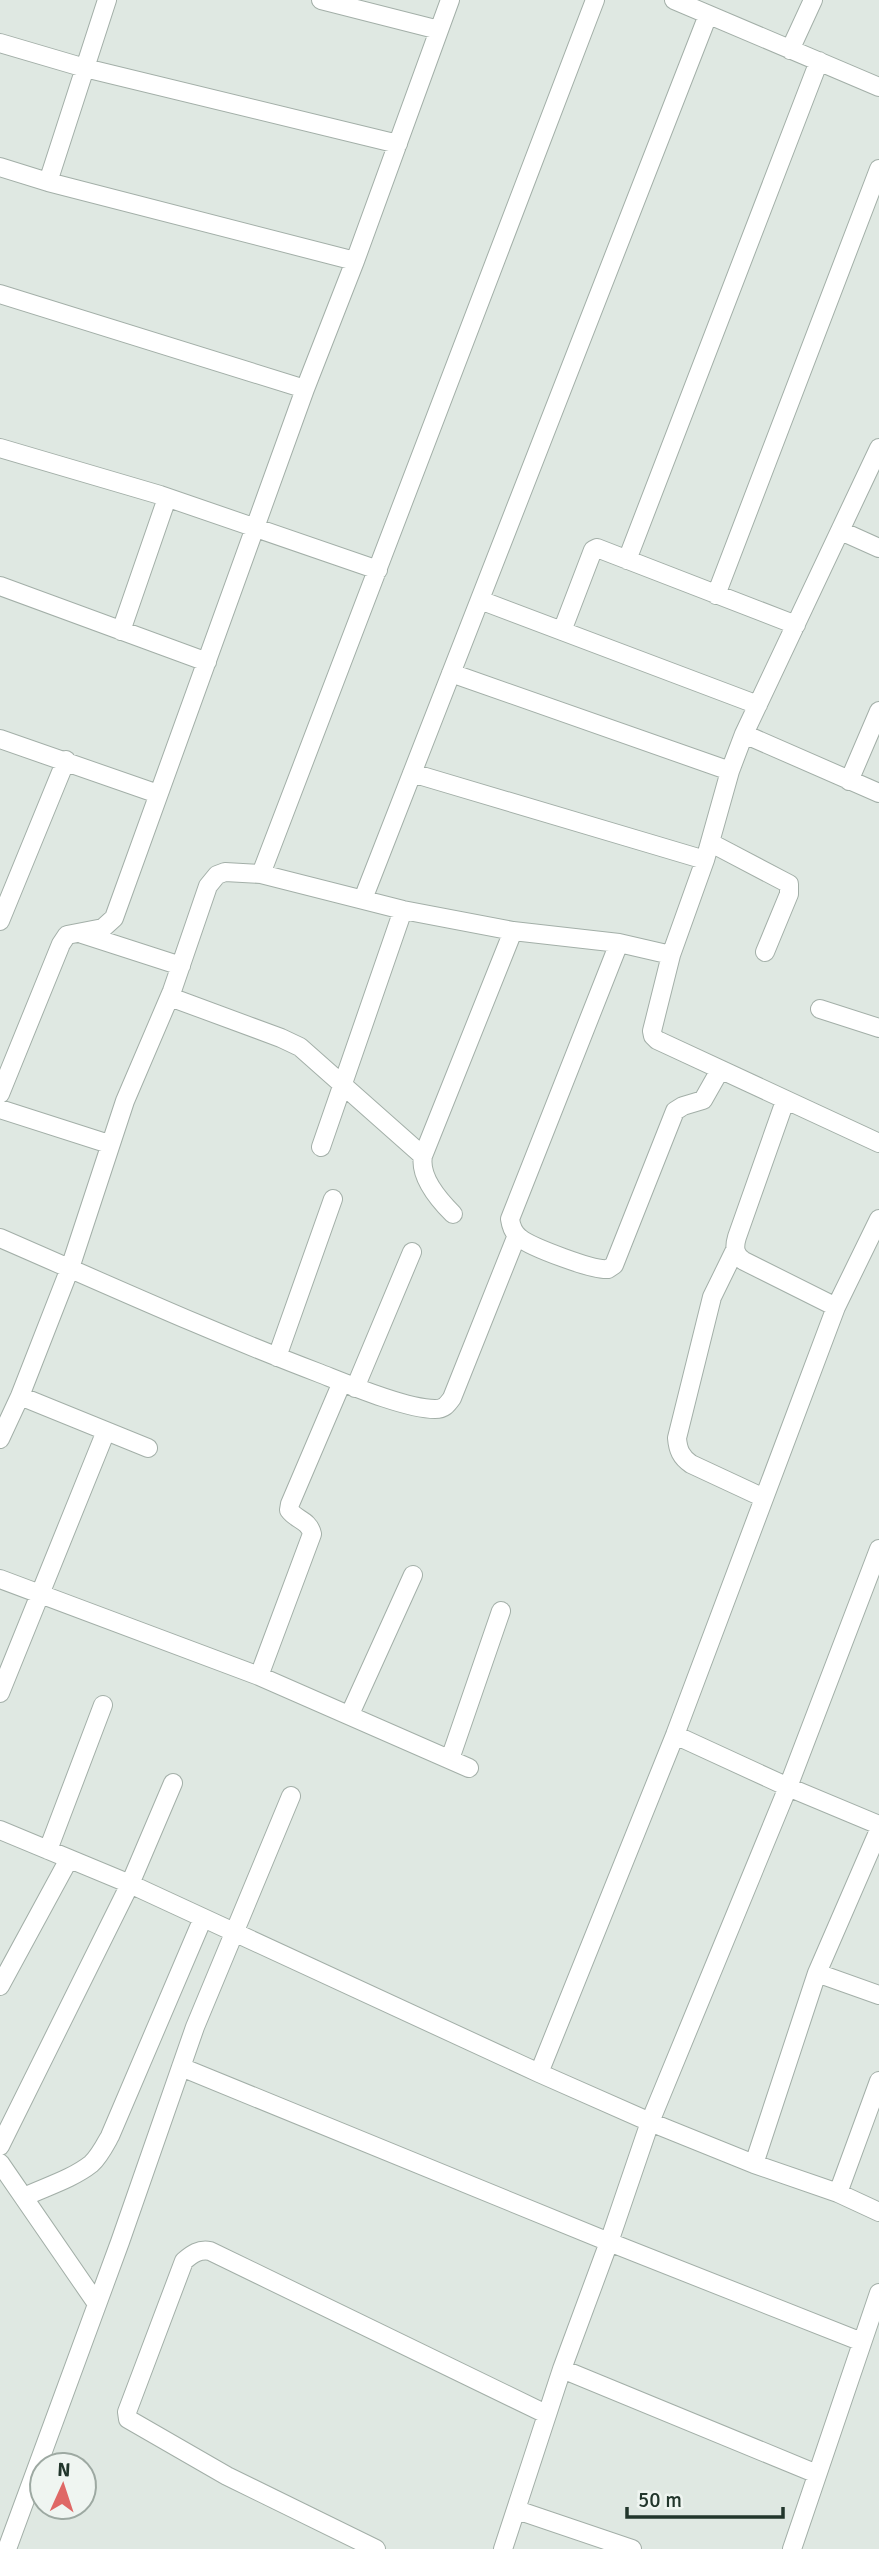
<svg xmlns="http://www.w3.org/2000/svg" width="879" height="2549" font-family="Signika,sans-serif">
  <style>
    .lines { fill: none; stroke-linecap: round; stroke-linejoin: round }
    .street-casing { stroke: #a3afa8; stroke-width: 20 }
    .street { stroke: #fff; stroke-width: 18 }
  </style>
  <rect width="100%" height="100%" fill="#dfe8e2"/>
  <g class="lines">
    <defs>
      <path id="street" d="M321,0L439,30
        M674,0L879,87
        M0,43L85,68L398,144
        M790,50L813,0
        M0,167L48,182L355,261
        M48,182L107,0
        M0,294L305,389
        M0,448L160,495L378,570
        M879,448L744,734L730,771L705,860L671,955L652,1031L653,1036L657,1040L879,1143
        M841,531L879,548
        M627,560L819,61
        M0,586L207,662
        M716,595L879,169
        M480,600L758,705
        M121,631L167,498
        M562,631L593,550L597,548L796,625
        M451,673L730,771
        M744,734L879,793
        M0,739L158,794
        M412,773L705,860
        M849,781L879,711
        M711,843L789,884V894L765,952
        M261,874L595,0
        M363,899L708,15
        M0,921L66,760
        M82,934L181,966
        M619,943L510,1219C511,1226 513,1233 520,1238C531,1247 594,1271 608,1269L614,1265L675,1111L683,1106L703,1100L720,1070
        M170,997L281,1038L300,1047L423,1156
        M820,1009L879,1028
        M0,1094L61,944L67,935L103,928L114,918L305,389L355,261L450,0
        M785,1101L737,1237C734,1247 734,1255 744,1261L836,1307
        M0,1109L109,1144
        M321,1147L403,910
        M453,1214C439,1200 419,1177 423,1156L513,931
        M0,1238C106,1284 211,1332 319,1373C347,1384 406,1409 435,1409C444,1409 447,1405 452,1398L517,1235
        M735,1250L712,1297L677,1438C678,1450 681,1457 691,1464L764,1498
        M277,1357L333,1199
        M355,1388L412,1252
        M20,1396L148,1448
        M0,1439L20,1396L70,1268L125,1101L172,991L208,886L217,875L225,872L261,874L403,910L513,931L619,943L671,955
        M879,1549L788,1787L650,2122L754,2164L838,2193L879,2212
        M0,1579L259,1676L469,1768
        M259,1676L312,1534C309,1520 296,1520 289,1510L290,1504L342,1382
        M0,1693L106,1431
        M350,1714L413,1575
        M675,1735L788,1787L879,1825
        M450,1759L501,1611
        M0,1830L130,1884L539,2073L650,2122L609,2242L562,2369L503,2549
        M48,1850L103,1705
        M817,1973L879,1995
        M0,1986L69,1859
        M181,2067L609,2242L862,2342
        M539,2073L675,1735L836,1307L879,1219
        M0,2146L130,1884L173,1783
        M0,2163L97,2304
        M754,2164L817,1973L879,1830
        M838,2193L879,2081
        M24,2197C45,2187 72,2179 91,2164C99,2157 105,2145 110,2136L203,1918
        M562,2369L817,2474
        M517,2510L632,2549
        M7,2549L120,2242L195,2027L291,1796
        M376,2549L227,2476L128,2419L127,2412L184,2261C192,2254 199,2249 210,2251L546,2414
        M792,2549L879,2293"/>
    </defs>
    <!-- street casing -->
    <use href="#street" class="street-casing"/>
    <!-- street -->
    <use href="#street" class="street"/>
  </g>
  <!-- north arrow -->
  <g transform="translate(63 2486) rotate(3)"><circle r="33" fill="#eff5f1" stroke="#9da9a2" stroke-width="2"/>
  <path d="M0-5L12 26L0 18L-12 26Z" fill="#df6866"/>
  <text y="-10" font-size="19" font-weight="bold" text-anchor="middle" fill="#22362c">N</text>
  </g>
  <!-- scale -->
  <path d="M627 2507v10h156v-10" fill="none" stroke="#22362c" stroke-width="3.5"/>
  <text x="638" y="2507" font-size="21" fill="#22362c" stroke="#eff5f1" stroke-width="5" paint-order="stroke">50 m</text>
</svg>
